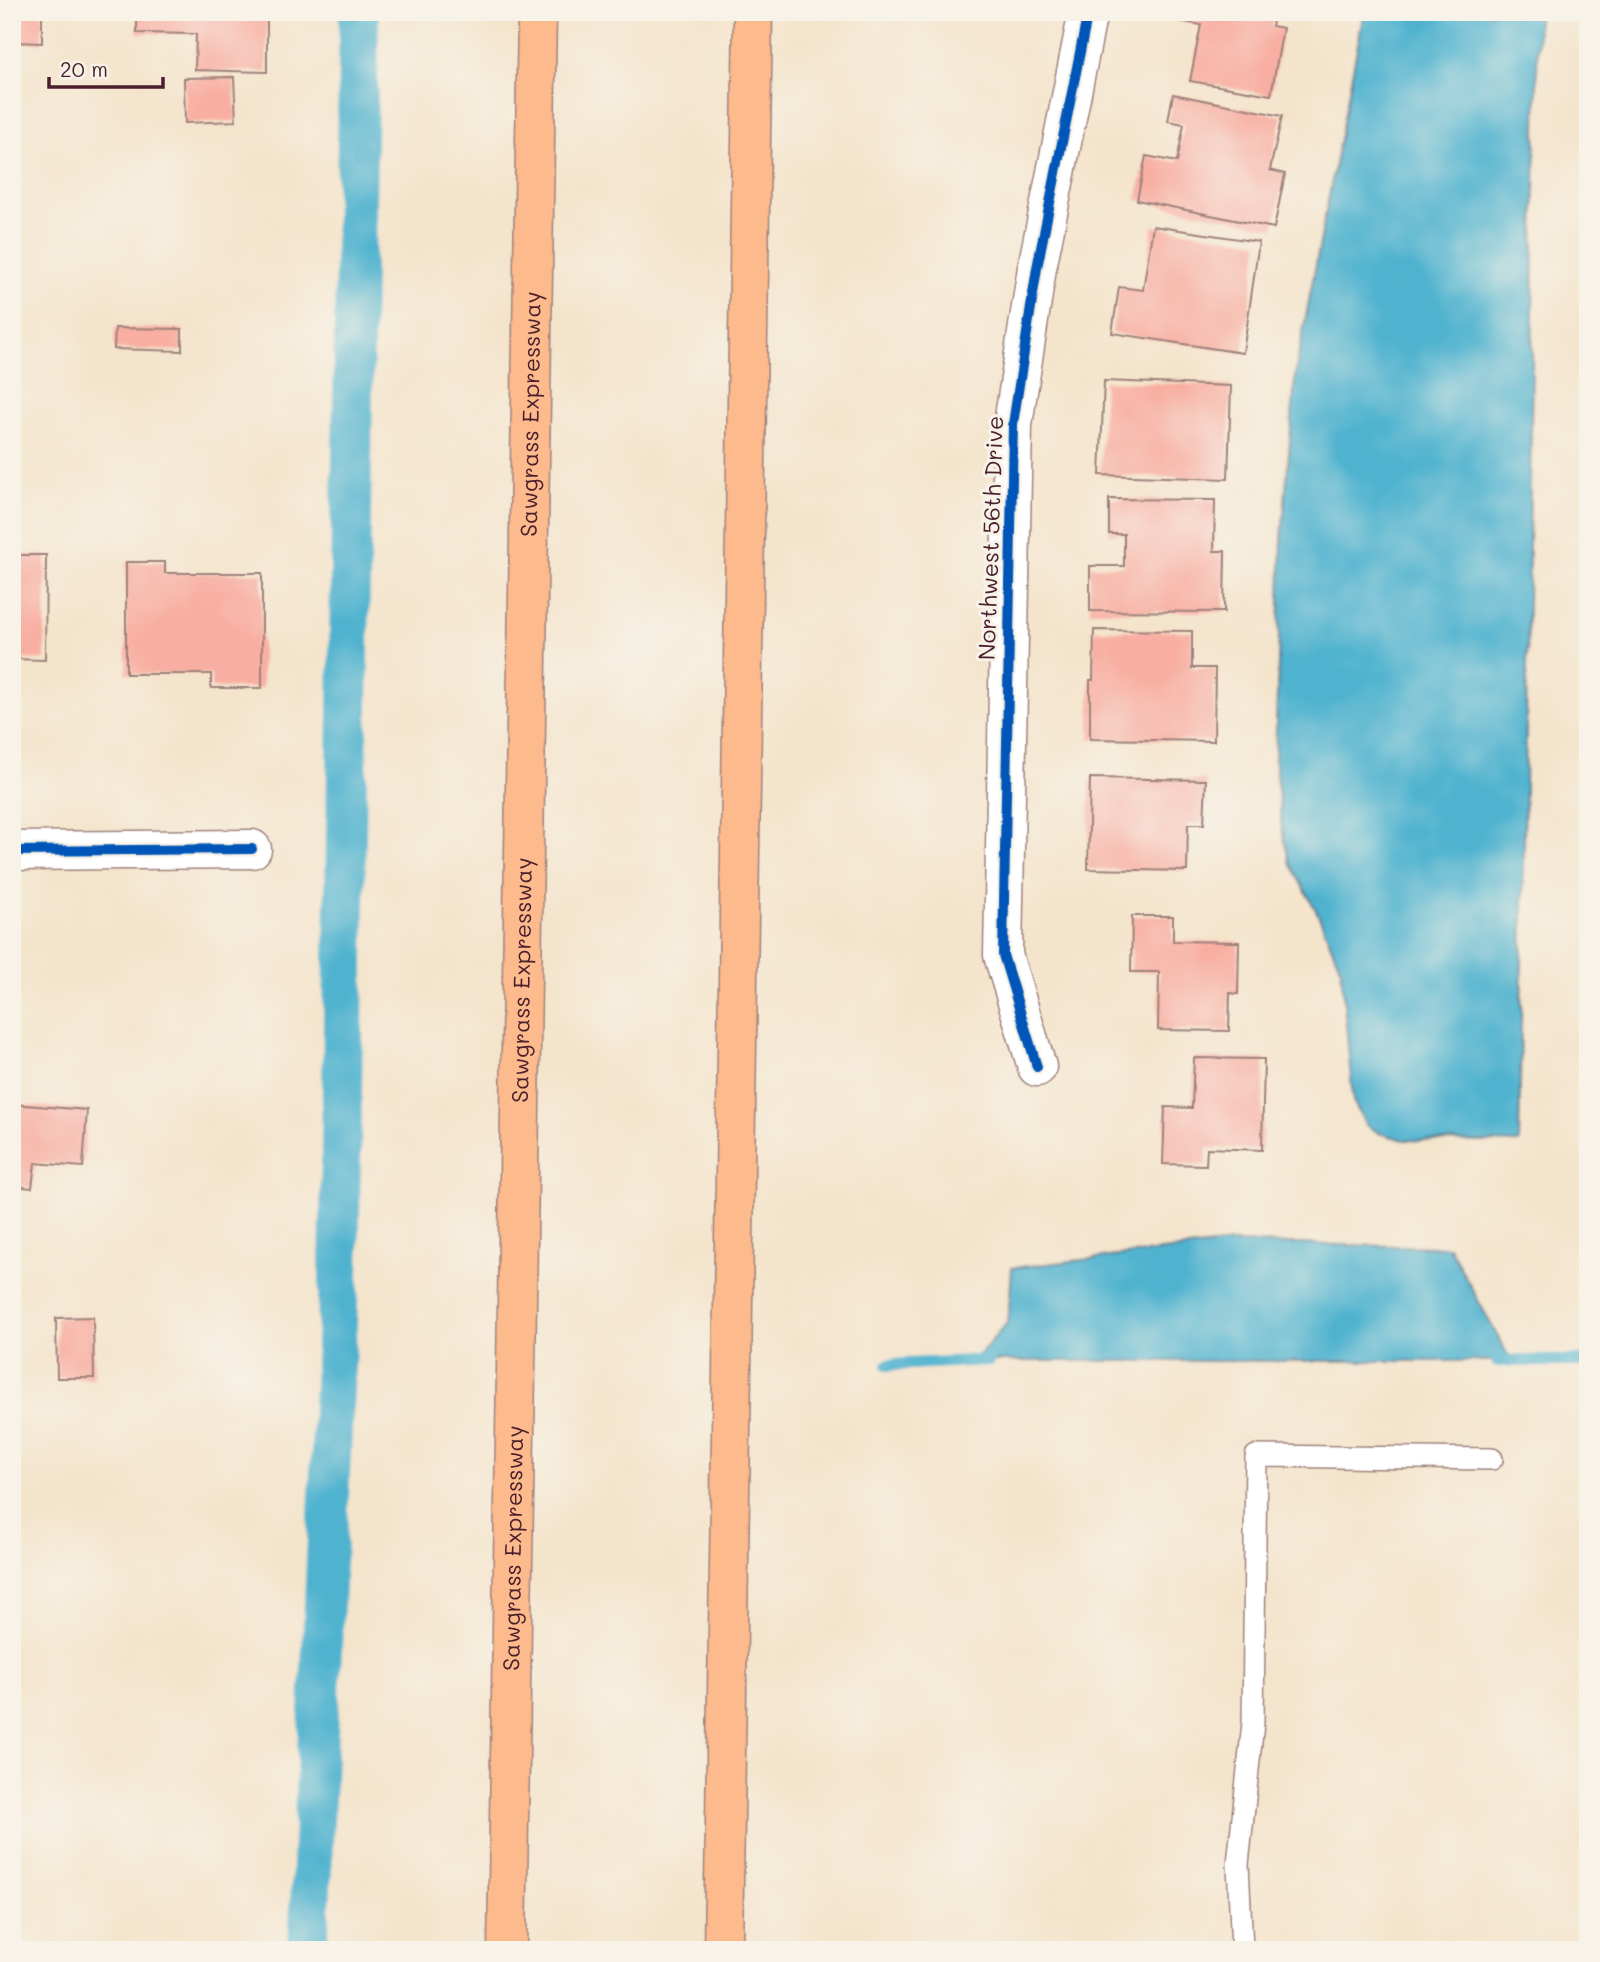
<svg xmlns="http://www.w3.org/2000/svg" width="1600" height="1962" font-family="Mali,sans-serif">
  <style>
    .water { fill: #50b2cf; stroke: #4d687d; stroke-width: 2 }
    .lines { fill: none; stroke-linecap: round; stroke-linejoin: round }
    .stream { stroke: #50b2cf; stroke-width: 12 }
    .canal { stroke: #50b2cf; stroke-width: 40 }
    .building { fill: #f8aea2 }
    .service-casing { stroke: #9f827c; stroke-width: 24 }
    .minor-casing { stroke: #9f827c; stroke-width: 41 }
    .motorway-casing { stroke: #9f827c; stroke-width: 41 }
    .service { stroke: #fff; stroke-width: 21 }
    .minor { stroke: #fff; stroke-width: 38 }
    .motorway { stroke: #fcba8d; stroke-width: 38 }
    .cycleway-casing { stroke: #f7f3e8; stroke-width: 15 }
    .cycleway { stroke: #0057b8; stroke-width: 10 }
    .labels { text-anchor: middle; stroke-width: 6; stroke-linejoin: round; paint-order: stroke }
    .street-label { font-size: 23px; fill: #4a1f2b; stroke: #f7f3e8 }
  </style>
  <rect width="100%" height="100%" fill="#f7f3e8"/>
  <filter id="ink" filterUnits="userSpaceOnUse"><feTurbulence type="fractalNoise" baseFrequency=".0143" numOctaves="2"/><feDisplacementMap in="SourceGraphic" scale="14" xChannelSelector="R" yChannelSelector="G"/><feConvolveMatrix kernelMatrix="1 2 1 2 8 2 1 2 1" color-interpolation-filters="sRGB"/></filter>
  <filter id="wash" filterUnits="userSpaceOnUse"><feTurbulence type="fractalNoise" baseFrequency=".00686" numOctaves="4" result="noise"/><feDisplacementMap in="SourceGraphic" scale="28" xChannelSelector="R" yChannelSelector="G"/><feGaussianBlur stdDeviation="1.57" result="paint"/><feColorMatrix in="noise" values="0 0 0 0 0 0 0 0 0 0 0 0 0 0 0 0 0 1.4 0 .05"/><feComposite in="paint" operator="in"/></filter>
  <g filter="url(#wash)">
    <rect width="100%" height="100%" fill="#f4e4cc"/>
    <!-- water -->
    <path class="water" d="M1364,12H1538L1519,1143L1404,1140L1379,1133L1366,1125L1353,1101L1341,969L1318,914L1290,863L1282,830L1275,759L1282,537L1296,369Z
      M1232,1243L1449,1247L1511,1361H974L1008,1322L1012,1268Z"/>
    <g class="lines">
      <!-- stream -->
      <path class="stream" d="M1497,1361H1588
        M888,1365L989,1360"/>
      <!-- canal -->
      <path class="canal" d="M308,1950L339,1280L359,12"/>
    </g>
    <g id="blocks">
      <!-- building -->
      <path class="building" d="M12,12H42V43L12,42Z
        M137,12H267V72L195,70L196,34L137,33Z
        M1175,12H1275L1272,26L1283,28L1271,95L1190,81L1201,25L1174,20Z
        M234,77L236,121L185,123L184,78Z
        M1173,94L1282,116L1270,170L1285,174L1274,228L1137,200L1146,156L1177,162L1184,124L1168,121Z
        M1153,226L1259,242L1243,353L1112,333L1119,287L1143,290Z
        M115,328L182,329V351L114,349Z
        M1104,381L1231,386L1228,479L1100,475Z
        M1109,499L1215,500L1214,551H1225L1224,612L1090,611V566H1124V534H1109Z
        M12,555H46L45,660L12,659Z
        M126,562H165V573H262V688H211V674H126Z
        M1094,630L1192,631V668H1215L1214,741L1090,739V680H1093Z
        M1090,778L1206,780L1204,824H1188L1187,871L1088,869Z
        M1132,916H1173V941L1239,942L1238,994L1230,993L1229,1031L1158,1030L1159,972H1131Z
        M1194,1058L1264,1059L1262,1150L1207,1148L1206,1165L1163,1164L1165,1107L1192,1108Z
        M12,1104L87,1110L83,1167L35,1163L32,1188L12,1186Z
        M93,1317L94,1378H57L56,1318Z"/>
    </g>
  </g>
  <g filter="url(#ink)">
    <use href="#blocks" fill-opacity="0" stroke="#9f827c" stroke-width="2"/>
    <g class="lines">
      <defs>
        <path id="service" d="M1242,1950L1238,1864L1253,1723L1256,1456L1492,1459"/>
        <path id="minor" d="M12,851L252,849
          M1037,1067L1003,955L1013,424L1037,268L1088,12"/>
        <g id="motorway">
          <path id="s1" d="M507,1950L537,12"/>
          <path d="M723,1950L753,12"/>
        </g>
      </defs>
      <!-- service casing -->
      <use href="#service" class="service-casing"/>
      <!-- minor casing -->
      <use href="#minor" class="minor-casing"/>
      <!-- motorway casing -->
      <use href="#motorway" class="motorway-casing"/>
      <!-- service -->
      <use href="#service" class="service"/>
      <!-- minor -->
      <use href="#minor" class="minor"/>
      <!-- motorway -->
      <use href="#motorway" class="motorway"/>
      <defs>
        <path id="cycleway" d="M12,851L252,849
          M1037,1067L1003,955L1013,424L1037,268L1088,12"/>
      </defs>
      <!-- cycleway casing -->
      <use href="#cycleway" class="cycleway-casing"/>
      <!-- cycleway -->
      <use href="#cycleway" class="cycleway"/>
    </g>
  </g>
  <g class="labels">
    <!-- street labels -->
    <g class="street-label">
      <text dy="8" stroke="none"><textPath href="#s1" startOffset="1536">Sawgrass Expressway</textPath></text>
      <text transform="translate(991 538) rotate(-88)" y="8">Northwest 56th Drive</text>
      <text dy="8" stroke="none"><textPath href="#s1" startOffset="970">Sawgrass Expressway</textPath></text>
      <text dy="8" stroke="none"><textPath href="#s1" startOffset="402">Sawgrass Expressway</textPath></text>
    </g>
  </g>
  <!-- margin -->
  <rect width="1600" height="1962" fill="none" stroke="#f7f3e8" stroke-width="42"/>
  <!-- scale -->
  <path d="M49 77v10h114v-10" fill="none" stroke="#4a1f2b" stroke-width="3.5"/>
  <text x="60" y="77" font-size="21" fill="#4a1f2b" stroke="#f7f3e8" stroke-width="5" paint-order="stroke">20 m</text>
</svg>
